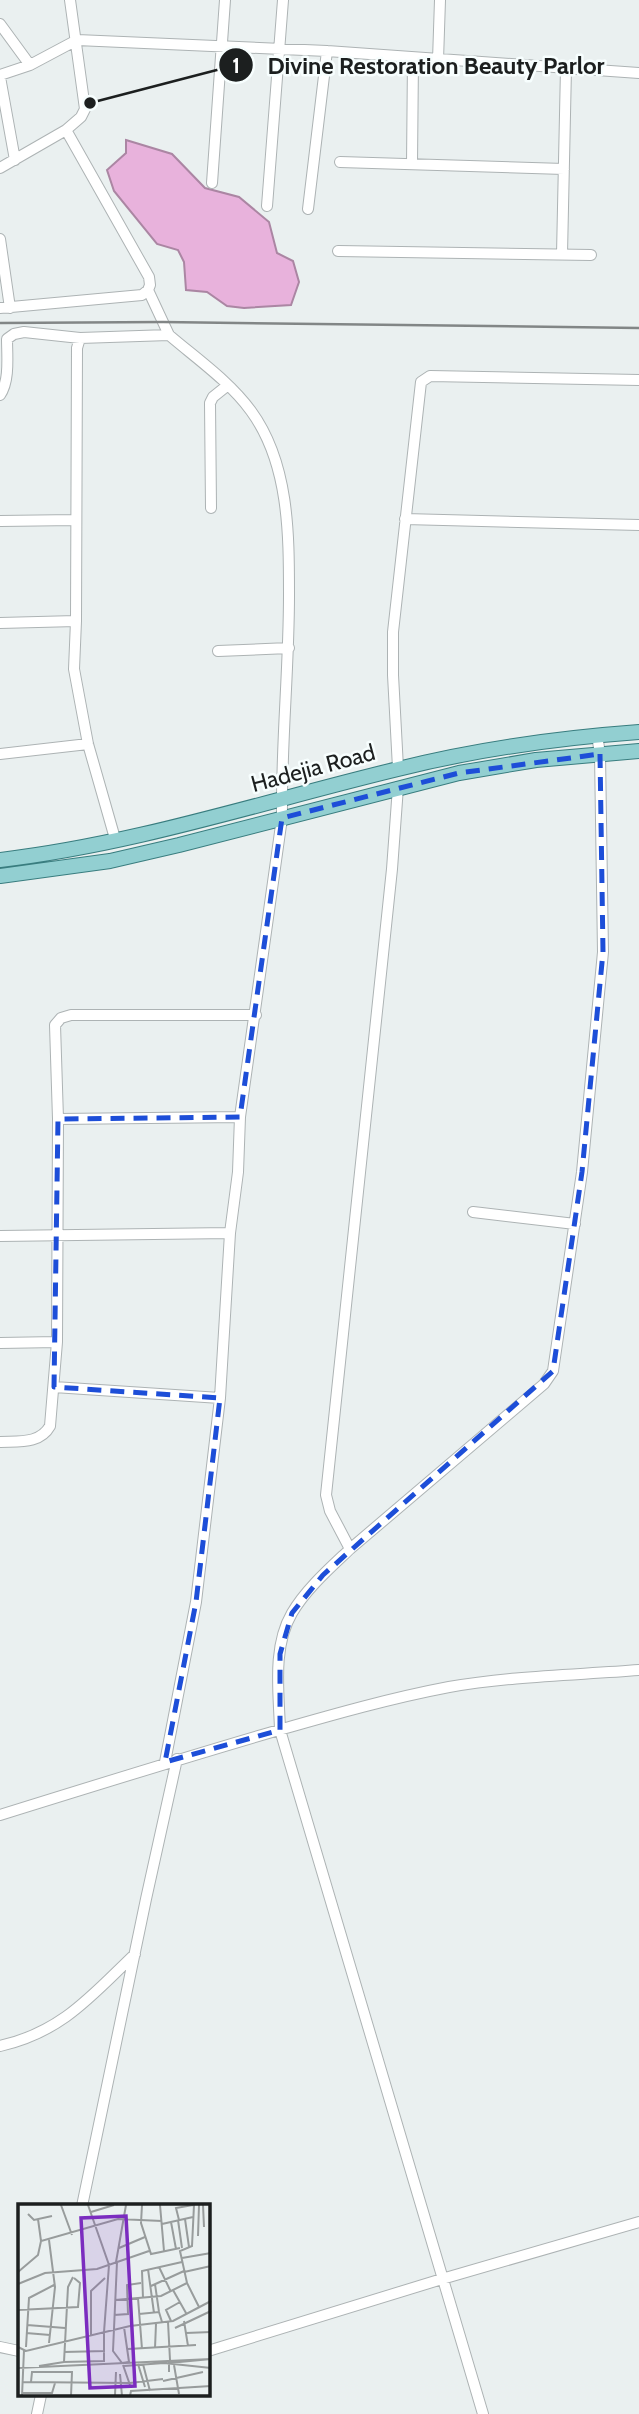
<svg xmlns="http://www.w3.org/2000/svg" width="639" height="2414" font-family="Cabin,sans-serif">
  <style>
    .water { fill: #e8b2dc; stroke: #ab86a3; stroke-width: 2 }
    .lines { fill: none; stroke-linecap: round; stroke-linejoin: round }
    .minor-casing { stroke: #adb3b4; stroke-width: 12 }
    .major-casing { stroke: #397d7f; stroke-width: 16 }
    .minor { stroke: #fff; stroke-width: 10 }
    .major { stroke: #92cfd1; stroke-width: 14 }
    .rail { stroke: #828686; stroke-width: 2.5 }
    .marked { fill: none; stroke: #1d4ed8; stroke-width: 5; stroke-dasharray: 14 9; stroke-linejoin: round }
    .labels { text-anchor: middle; stroke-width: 5; stroke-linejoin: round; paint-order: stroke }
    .street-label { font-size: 23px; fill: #1c1f1f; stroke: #f7fefe }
    .inset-road { fill: none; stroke: #989c9c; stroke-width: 2 }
    .view { fill: #7b2cbf; fill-opacity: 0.15; stroke: #7b2cbf; stroke-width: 3.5 }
    .inset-edge { fill: none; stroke: #1c1f1f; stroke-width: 3.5 }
    .leader { fill: none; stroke: #1c1f1f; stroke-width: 2.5 }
    .callout-dot { fill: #1c1f1f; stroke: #f7fefe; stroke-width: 2.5 }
    .mark-label { font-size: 21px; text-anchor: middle; font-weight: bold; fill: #fff }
    .callout-label { font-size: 24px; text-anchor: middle; font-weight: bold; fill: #1c1f1f; stroke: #f7fefe; stroke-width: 5; stroke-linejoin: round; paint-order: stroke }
  </style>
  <rect width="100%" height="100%" fill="#eaf0f0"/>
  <!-- water -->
  <path class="water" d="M126,140L172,154L205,188L239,197L269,222L277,253L293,261L299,282L291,305L244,308L227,306L207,292L186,290L184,262L178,250L157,244L114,191L107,170L126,153Z"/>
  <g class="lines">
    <defs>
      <path id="minor" d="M70,0L85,109L81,117L66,130L149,277L150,285L148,290L169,335
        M0,24L30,65
        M77,40L327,51L639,73
        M438,60L440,0
        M0,75L30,65L77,40
        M0,77L15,160
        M340,162L564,169
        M412,164L413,58
        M0,168L66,130
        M212,183L225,0
        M267,206L283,0
        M308,209L327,51
        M0,239L10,308
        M338,251L591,255
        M562,254L566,68
        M0,308L142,295L148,290
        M80,338L77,348L76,621L74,669L88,744L116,842
        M0,395C10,381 7,355 7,339L14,334L24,332L80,338L169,335C197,359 229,381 251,411C289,463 289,533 289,595C289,670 281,744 282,818L240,1117L238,1172L230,1233L220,1398L196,1602L165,1762
        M211,508L210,403L213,397L228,385
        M405,519L639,525
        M0,521L75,520
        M0,623L76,621
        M218,651L289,648
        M0,754L88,744
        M398,768L393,675V632L421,382L430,376L639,380
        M398,787L392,869L326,1495L330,1511L350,1549C330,1568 306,1589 292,1613C272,1647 279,1693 280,1730L483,2414
        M58,1119L240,1117
        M473,1212L575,1224
        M0,1236L230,1233
        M0,1343L57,1342
        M54,1387L220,1398
        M0,1442C19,1441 40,1444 50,1426L57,1342L58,1119L55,1025L61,1018L71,1015H256
        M350,1549L544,1384L553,1371L582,1172L603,952L600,754L597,735
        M0,1815C93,1786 186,1757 279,1730C335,1714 391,1698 449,1687C511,1676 576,1675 639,1670
        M0,2046C62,2032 91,1996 135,1954
        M82,2206L146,1899L177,1759
        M0,2347L19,2351
        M208,2351L442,2279L639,2222
        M37,2414L41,2395"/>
      <path id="major" d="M0,860C136,844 265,801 398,769C477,749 558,738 639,732
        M0,876L110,861L179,845L459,773L536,760L639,751"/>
    </defs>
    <!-- minor casing -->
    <use href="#minor" class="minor-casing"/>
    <!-- major casing -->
    <use href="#major" class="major-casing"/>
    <!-- minor -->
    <use href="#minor" class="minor"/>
    <!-- major -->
    <use href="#major" class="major"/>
    <!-- rail -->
    <path class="rail" d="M0,323L163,322L639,328"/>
  </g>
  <!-- marked area -->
  <path class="marked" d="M600,754L603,952L582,1172L553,1371L323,1575L292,1613L280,1654V1730L165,1762L196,1602L220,1398L54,1387L58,1119L240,1117L282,818L459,773Z"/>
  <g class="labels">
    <!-- street labels -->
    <g class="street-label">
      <text transform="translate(313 768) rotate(-15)" y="8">Hadejia Road</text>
    </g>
  </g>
  <!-- overview -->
  <g transform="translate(18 2204)">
    <rect width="192" height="192" fill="#eaf0f0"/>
    <path class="inset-road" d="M43,1L54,31M70,1L91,61L86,128M124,1L123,19L133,50L162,44M142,1L146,47M176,1L174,42L162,47L169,79L181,103M185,1L186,23M73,8L96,1M10,10L16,16L34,12M20,15L23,37M167,15L171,43M160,16L164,44M161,16L158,4L175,1M153,18L158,45M144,20L175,13M180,32L181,1M101,44L127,33M164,54L193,49M98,58L108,1M99,58L95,147L104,159L111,158M141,63L153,88M130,65L136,109M0,68L20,51L23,37L100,15L144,17M166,68L193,62M55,73L50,83L46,158L86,157V129M0,80L27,69L79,65L131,47M137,80L141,108M133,82L166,67M155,86L168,109M120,94L124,145M125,94L124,67L164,58M97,96L143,92L169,79M0,106L60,103L62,79L56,74M121,110L141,108L144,118M96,111L110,110L109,81L123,79M153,117L148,106L162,98M166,117L170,142M150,118L152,156M9,121L47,124M106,123L111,158M157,124L193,107M8,129L32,131M168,129L193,128M73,132V87L87,74M31,139L37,83L31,36M0,143L8,147L112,122L155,117L193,97M8,143L11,94L36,81M137,144L138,120M110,145L178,141M46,148L87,147M120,160L127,183M125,160L132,187M105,161L112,181M156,161L161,190M21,162L46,158M106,162L146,159L193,164M0,164L193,155M151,168V159L193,155M102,170L104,192M145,177L185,168M5,178L112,179L145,175M13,178L14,168H54L53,192M4,189H34L37,179M97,191L98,168M4,192L6,146M112,192L113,187L193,182"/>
    <path class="view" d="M108,12L117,182L72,184L63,14Z"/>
    <rect width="192" height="192" class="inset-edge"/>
  </g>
  <!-- callouts -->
  <path class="leader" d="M90 103L236 65"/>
  <g class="callout-dot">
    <circle cx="90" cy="103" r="7"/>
    <circle cx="236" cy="65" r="18"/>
  </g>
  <g class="mark-label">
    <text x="236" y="73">1</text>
  </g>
  <g class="callout-label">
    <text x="436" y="74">Divine Restoration Beauty Parlor</text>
  </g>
</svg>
